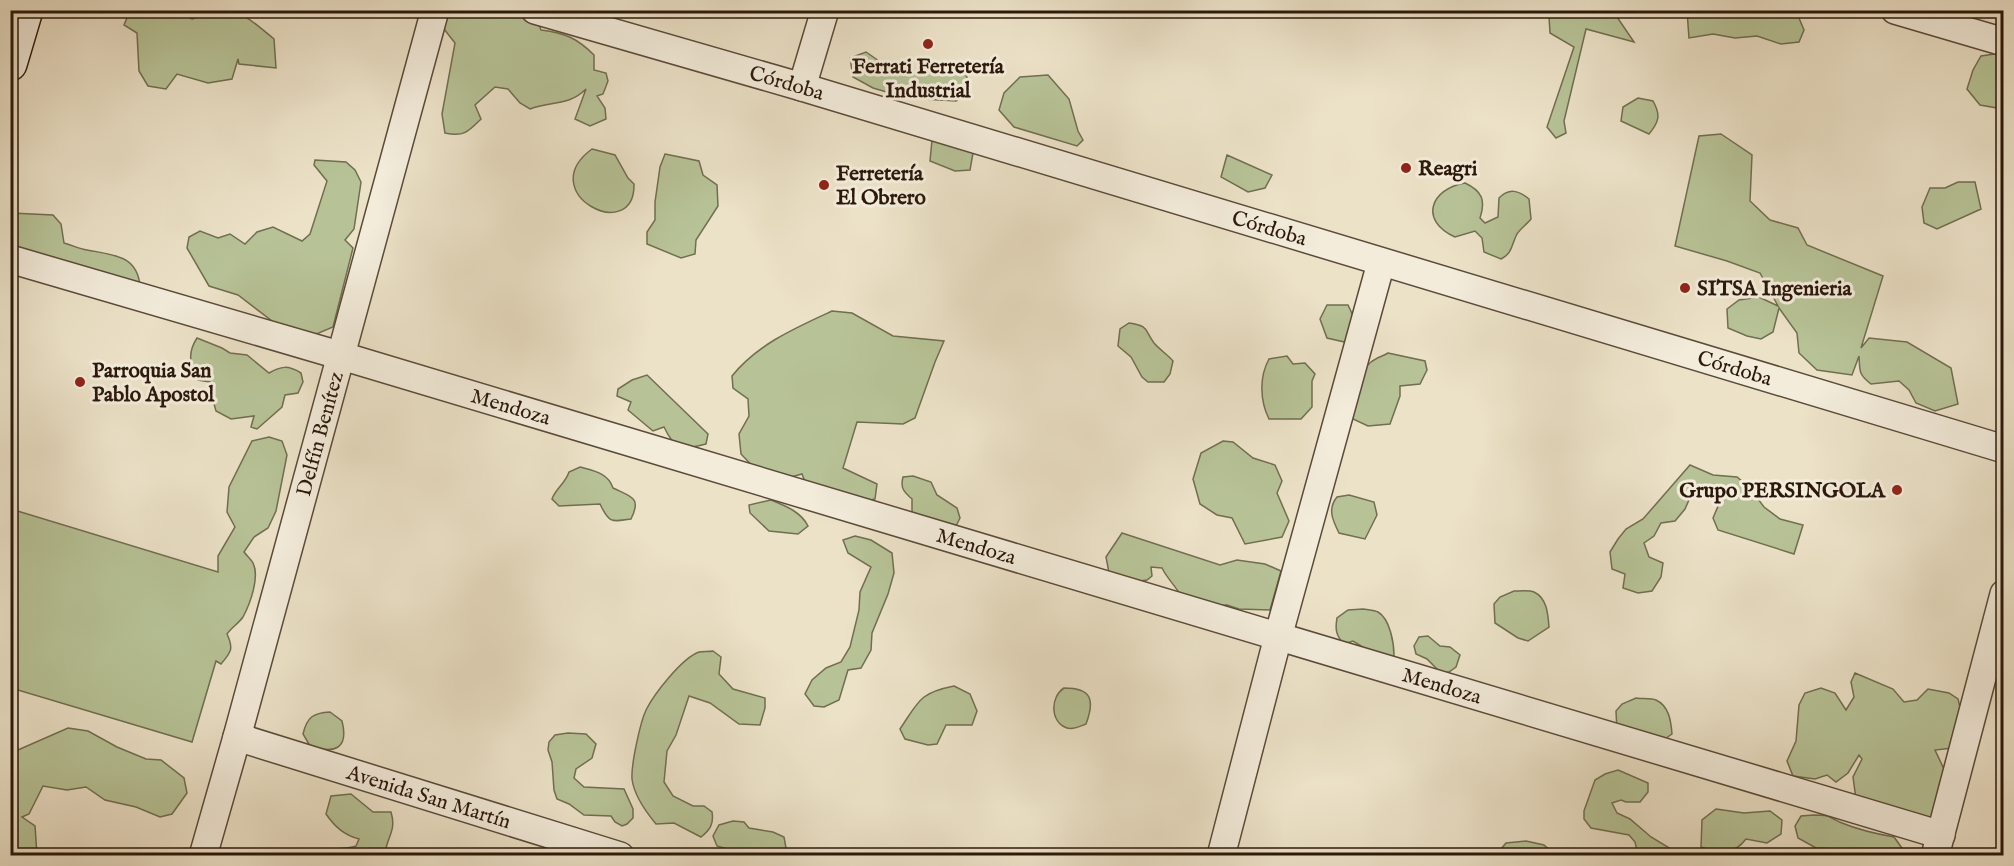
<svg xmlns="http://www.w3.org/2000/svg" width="2014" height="866" font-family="'IM FELL English',serif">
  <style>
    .green { fill: #b7c397; stroke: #716e51; stroke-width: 1.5 }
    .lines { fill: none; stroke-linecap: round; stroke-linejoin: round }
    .street-casing { stroke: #5b4a3a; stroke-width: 30 }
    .secondary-casing { stroke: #2b180b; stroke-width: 36 }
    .street { stroke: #f3ecdb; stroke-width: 27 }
    .secondary { stroke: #f3ecdb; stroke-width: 33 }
    .poi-dot { fill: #8f2418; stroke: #f3ecdb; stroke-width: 2 }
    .labels { text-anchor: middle; stroke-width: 6; stroke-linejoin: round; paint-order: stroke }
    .poi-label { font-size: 21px; font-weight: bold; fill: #2b180b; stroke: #f3ecdb; text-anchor: start }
    .street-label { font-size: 21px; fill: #2b180b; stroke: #f3ecdb }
  </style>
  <rect width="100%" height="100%" fill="#ece2c8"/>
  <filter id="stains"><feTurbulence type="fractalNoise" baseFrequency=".00333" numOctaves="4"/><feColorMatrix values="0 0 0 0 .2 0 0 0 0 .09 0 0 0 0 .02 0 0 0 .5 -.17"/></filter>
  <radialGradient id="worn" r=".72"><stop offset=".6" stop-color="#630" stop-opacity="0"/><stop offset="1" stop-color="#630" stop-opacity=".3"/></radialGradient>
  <!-- green -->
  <path class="green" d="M138,10L176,11L192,19C235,3 241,12 274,39L276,68L239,64L238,59L232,79L208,83L177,74L166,89L148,86L139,71L137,33L124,25L129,13Z
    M437,11H534L541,30C565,33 577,38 594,55V70L606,73L608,81L603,94L597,96L605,108L606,119L590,126L575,119L586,89C569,106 551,101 530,109L520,103L508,89L495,87L475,105L481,119C468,132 464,137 445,133L442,114L455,43L440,24Z
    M1555,11H1613L1634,42L1586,29L1564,121L1566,133L1556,138L1547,127L1574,47L1550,33L1549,16Z
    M1687,11H1796L1804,30L1799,42L1781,44L1757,36L1735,38L1713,34L1689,38Z
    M866,52L895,72L926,73L963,71L970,82L968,94L956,101L907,98L873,88L853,77L850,58Z
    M2001,53L2003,55V109L1980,105L1967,89L1973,70L1981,56Z
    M1048,75L1069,99L1078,131L1083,140L1077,146L1014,127L999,110L1004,93L1020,77Z
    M1638,98L1653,101C1661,115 1659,122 1649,134L1621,121L1623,107Z
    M1721,134L1752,155L1750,201L1770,220L1798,228L1807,245L1883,276L1861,348L1869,338L1907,342L1951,368L1958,404L1935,411L1916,403L1909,390L1899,381L1871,384C1858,374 1860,371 1859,356L1852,375L1817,370L1799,353L1797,333L1779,308L1773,332L1761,339L1747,336L1728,328L1727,309L1739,300L1759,297L1778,306L1760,273L1727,261L1675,246L1699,136Z
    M953,137L973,153L970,170L955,171L930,161L932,140Z
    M592,149L615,155L628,178L634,184C635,246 532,193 592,149Z
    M665,154L699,161L703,175L717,185L718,206L696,240L695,254L681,258L647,244V232L655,220V202L660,167Z
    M1227,155L1272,175L1265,188L1248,192L1221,177Z
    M315,160L346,162L355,170L361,182L354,229L345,240L353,248L333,327L307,338L280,327L238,295L209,286L187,248L189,237L200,231L218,238L230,234L245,244L257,232L273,227L302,241L310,234L327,181L314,165Z
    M1958,182H1975L1981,209L1937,229L1924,223L1922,207L1930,188H1945Z
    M1465,183C1482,191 1486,200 1480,218L1485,223L1498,217L1499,198C1509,188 1518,190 1529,199L1531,219C1527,224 1520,229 1517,234C1511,245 1513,253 1501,259L1484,252L1482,238L1475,231L1455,237C1419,221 1430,189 1465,183Z
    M11,213L53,215L61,224L64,243C72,245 79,249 87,250C113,255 138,255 140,287L11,254Z
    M1327,305H1348L1355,320L1349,343L1327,338L1320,319Z
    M832,311L852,313L893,336L944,341L935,362L915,418L903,424L857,422L843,468L877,484L875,499L861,502L805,482L802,474L791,477L760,474L741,454L739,434L749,416L748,399L733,388L732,376C758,344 795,328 832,311Z
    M1129,323C1150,326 1144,330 1154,343C1160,350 1167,354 1173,361L1170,374L1164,382H1148L1142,377L1131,357L1118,346L1120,329Z
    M197,338L222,348L230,353L247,355L269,373C281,366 288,365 301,373L303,382L298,393L285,395L282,407L257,429L251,427L254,416L231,419L216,411L211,393L210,382L198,380C190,365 187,353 197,338Z
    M1388,353L1425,361L1427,370L1420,384L1400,386V396L1390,424L1368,426L1353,419C1350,401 1356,374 1371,362C1376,358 1383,356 1388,353Z
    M1287,356L1293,364L1305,363L1315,374L1312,381V407L1301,419H1269C1260,401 1259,377 1269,359Z
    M647,375L708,434L706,444C682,450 676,452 664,427L653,431L628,410L631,402L617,396L618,389L632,380Z
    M269,437L282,441L287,455L276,511L268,528L254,537L244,552C247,556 251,559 253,563C260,577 250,604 243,617C239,623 231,628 227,634C234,649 231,652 221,664L216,661L192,742L11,688V509L218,572V556L235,527L227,512L229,487L252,441Z
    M1223,441L1233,442L1253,458L1275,465L1282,481L1277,493L1289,521L1282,537L1245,544L1232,518L1217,515L1200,504L1193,479L1201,453Z
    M1690,465L1713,475L1737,477L1749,487L1764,507L1780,519L1803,525L1794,554L1718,530L1713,518L1721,499L1692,493L1685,509L1675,521L1661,523L1654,536L1644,543L1649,557L1663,563L1661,577L1652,591L1638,593L1623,588L1625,574L1612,569L1610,552L1618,539L1626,529L1643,519Z
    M580,467C594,471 608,473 613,488C631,497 642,497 631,519C611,522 609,523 600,504L559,506L552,499C556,488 565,484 569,472Z
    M913,476L931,482L937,495L957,508L960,518L956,526L912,515V499C904,492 900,488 903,477Z
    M1349,495L1374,502L1377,515L1365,539L1339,533C1333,521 1327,509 1337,497Z
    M771,500C786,506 801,512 808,526L798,534L769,531L750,513L749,505Z
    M1122,533L1220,565L1237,560L1265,564L1281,571L1270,610L1239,609L1227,605L1210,606L1183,599C1176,586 1168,580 1162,568L1151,567L1152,576L1147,580L1119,584L1109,573L1106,557Z
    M855,536L871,540L892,553L894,573L888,594L872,633L871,650L861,668L848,670L839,700L824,707L814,706L805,694L812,680L826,668L841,662L850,647L859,610L860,592L871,567L848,553L843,540Z
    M1514,591C1519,591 1529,590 1534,592C1547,598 1548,614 1549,627L1528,641L1518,638L1495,623L1494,604L1500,597Z
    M1363,609C1368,610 1374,610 1378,612C1390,619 1394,643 1394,656L1384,660L1353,641L1344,644C1336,636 1335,629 1337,618L1348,610Z
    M1428,636L1440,646L1450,647L1460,655L1456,667L1449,672L1441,673L1427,659L1416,654L1414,646L1419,637Z
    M713,651L721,657L719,674L733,689L765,698V708L760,725L739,724L710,703L689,696L676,735L667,751L664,782L673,796L693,806H704L712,812C714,824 710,830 701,837L674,823L656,824C646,812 634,795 632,779C631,765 640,723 646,710C654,694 682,658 699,652C703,651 709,652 713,651Z
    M1855,673L1893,689L1904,702L1917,700L1928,689L1949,693L1958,699L1962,715L1952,748L1935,750L1943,767L1962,780L1931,823L1856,799L1853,777L1862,759L1859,755L1848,773L1836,782L1827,775L1815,779L1793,776L1787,761L1796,741L1799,705L1805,693L1821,688L1835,693L1846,710L1854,697L1851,682Z
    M954,686L970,694L977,711L972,725H946L937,744L928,745L905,739L900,729C919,701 919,693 954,686Z
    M1064,688C1092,688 1095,700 1086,724C1081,726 1073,730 1067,728C1050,722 1050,697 1064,688Z
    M1636,698C1641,699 1651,698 1656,700C1669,706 1671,721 1672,734L1662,741L1617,731L1616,711L1622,704Z
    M330,712L342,721C349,749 335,754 310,746L303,734C307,717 313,713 330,712Z
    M68,728L88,731L117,747L146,759L161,760L184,778L187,793L172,814L160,817L136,807L105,800L86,787L67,790L43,786L29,814L22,817L35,826L37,855H11V753Z
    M568,733L586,734L596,744L592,758L576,769L574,778L584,787L624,789L633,809V818L627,824L622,826L615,822L611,816L584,815L569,804L557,799L554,790L552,762L548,750L549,742L555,735Z
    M1618,770L1648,783V792L1640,802H1626L1621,800L1612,803L1617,813L1630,819L1651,837L1681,855H1638L1635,842L1629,835L1591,828L1584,819V811L1595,780L1605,774Z
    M351,794L373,812H391C397,832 386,837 385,855H311C325,846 341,851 356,846L359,839C344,835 335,827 326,814L331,796Z
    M1716,809L1744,813L1770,811L1782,820L1781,834L1767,843L1746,839C1734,855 1719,854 1701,847L1702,820Z
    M1814,815C1831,815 1828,817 1842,823C1859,830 1877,834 1894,837L1907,855H1834V849L1816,848L1798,838L1795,826L1801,816Z
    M733,821L744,822L749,828L773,832L784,837L786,848L785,855H752L749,851H734L717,846L713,836L719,825Z
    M1526,841L1544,845L1555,855H1496L1506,843Z"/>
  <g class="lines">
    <defs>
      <g id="street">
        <path id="s1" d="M535,10L802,87L2004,449"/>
        <path d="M1895,10L2004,42"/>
        <path d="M802,87L825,10"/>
        <path id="s2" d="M10,259L342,356L1941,835"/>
        <path id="s3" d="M237,737L620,856"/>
        <path id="s4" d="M203,856L237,737L435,10"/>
        <path d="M1221,856L1278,637L1381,263"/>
        <path d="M1935,856L2004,594"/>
      </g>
      <path id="secondary" d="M10,64L26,10"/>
    </defs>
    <!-- street casing -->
    <use href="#street" class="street-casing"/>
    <!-- secondary casing -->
    <use href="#secondary" class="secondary-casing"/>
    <!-- street -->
    <use href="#street" class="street"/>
    <!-- secondary -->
    <use href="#secondary" class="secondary"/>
  </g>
  <!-- markers -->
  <g class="poi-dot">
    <circle cx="928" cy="44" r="6"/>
    <circle cx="1406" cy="168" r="6"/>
    <circle cx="824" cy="185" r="6"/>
    <circle cx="1685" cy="288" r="6"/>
    <circle cx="80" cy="382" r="6"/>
    <circle cx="1897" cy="490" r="6"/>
  </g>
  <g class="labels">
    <!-- poi labels -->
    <g class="poi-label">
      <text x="928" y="73" text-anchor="middle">Ferrati Ferretería<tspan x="928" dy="24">Industrial</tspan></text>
      <text x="1418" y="175">Reagri</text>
      <text x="836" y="180">Ferretería<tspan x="836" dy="24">El Obrero</tspan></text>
      <text x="1697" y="295">SITSA Ingenieria</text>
      <text x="92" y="377">Parroquia San<tspan x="92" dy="24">Pablo Apostol</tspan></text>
      <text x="1885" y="497" text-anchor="end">Grupo PERSINGOLA</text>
    </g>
    <!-- street labels -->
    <g class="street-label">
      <text dy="7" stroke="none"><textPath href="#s1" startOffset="262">Córdoba</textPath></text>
      <text dy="7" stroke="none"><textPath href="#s1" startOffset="766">Córdoba</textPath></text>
      <text dy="7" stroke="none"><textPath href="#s1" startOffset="1252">Córdoba</textPath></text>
      <text dy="7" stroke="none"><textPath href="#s2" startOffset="522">Mendoza</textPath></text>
      <text dy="7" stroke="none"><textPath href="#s4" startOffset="438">Delfín Benítez</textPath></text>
      <text dy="7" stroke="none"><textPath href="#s2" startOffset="1008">Mendoza</textPath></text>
      <text dy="7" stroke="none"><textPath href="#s2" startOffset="1494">Mendoza</textPath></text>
      <text dy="7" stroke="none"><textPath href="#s3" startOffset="201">Avenida San Martín</textPath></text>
    </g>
  </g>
  <!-- margin -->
  <rect width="2014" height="866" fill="none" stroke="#ece2c8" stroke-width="36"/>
  <rect x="12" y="12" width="1990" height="842" fill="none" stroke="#2b180b" stroke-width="3"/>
  <rect x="18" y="18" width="1978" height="830" fill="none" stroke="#2b180b" stroke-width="1.5"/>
  <rect width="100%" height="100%" filter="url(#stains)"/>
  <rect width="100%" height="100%" fill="url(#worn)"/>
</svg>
